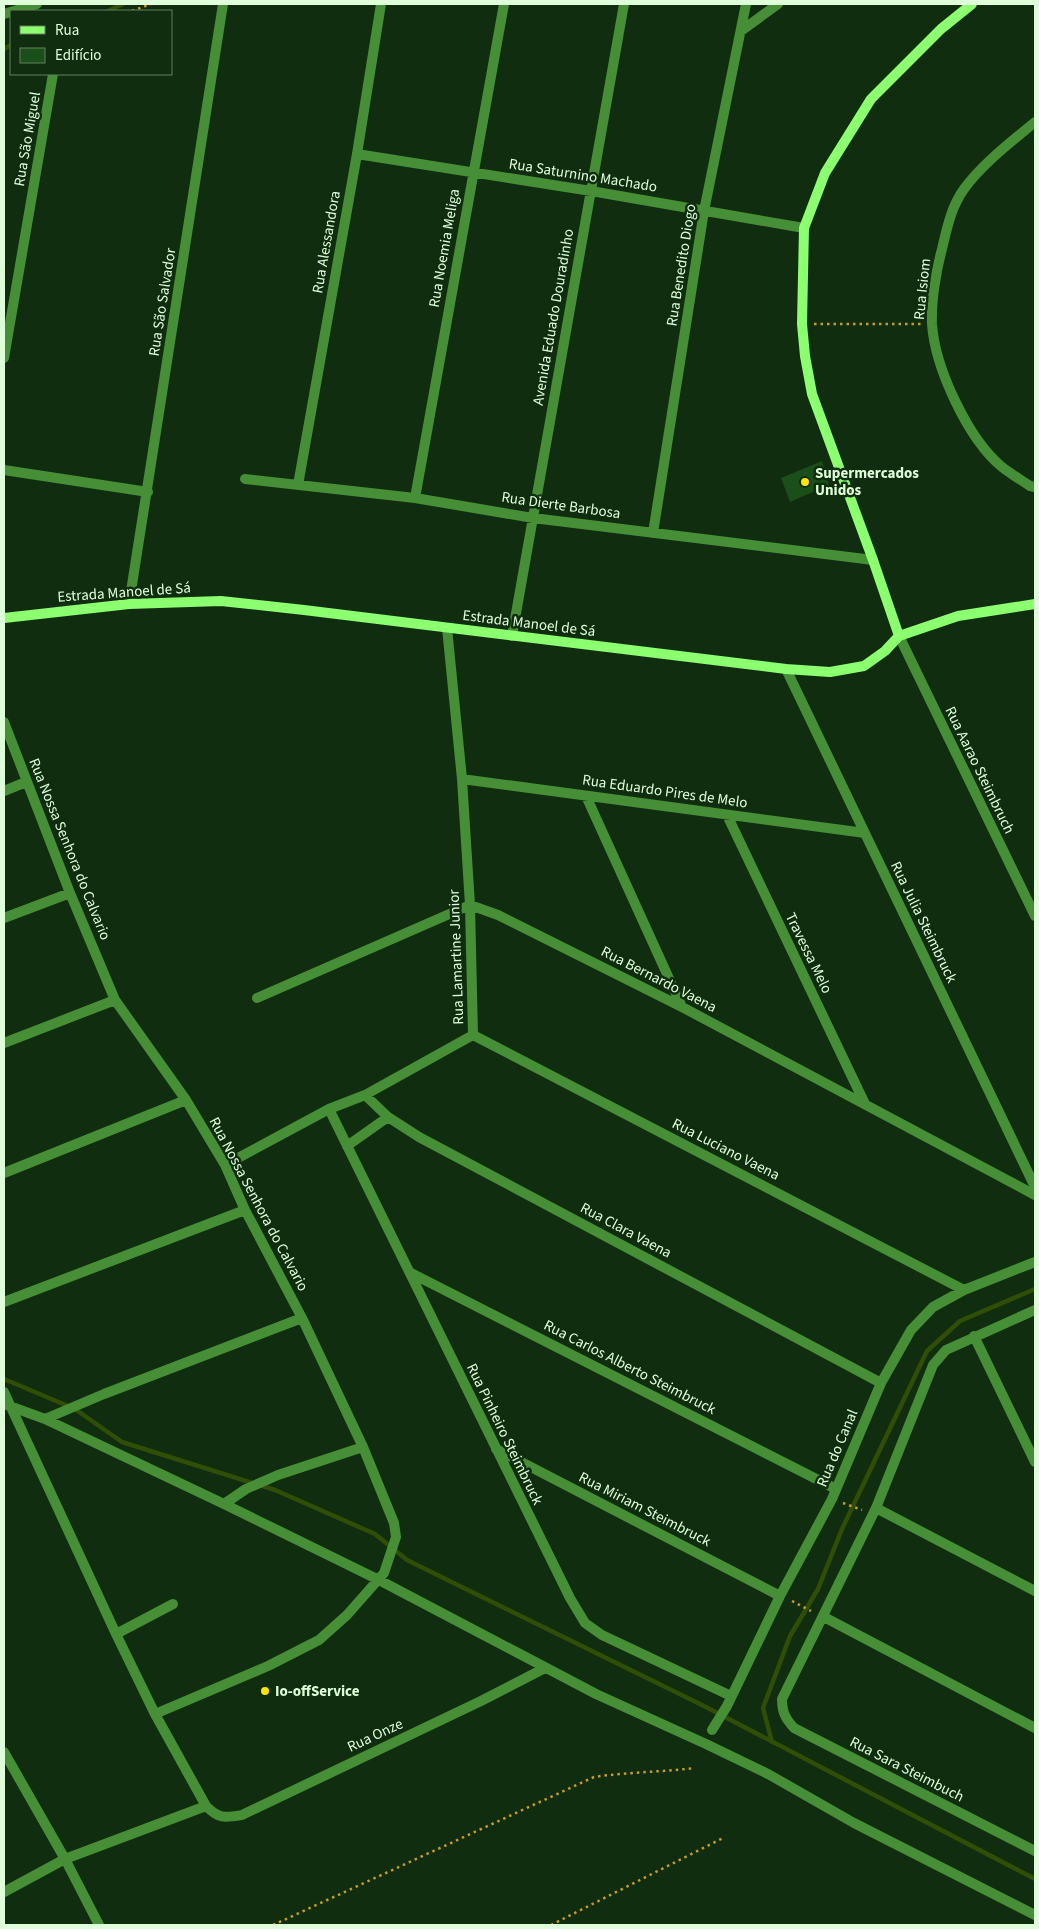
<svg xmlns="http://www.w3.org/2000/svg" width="1039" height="1929" font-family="'Source Sans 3',sans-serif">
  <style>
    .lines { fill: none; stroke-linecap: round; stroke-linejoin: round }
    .stream { stroke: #304e06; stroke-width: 4.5 }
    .building { fill: #1a4f19 }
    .path { stroke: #c89c26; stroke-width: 2.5; stroke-dasharray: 2.5 4; stroke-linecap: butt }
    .street { stroke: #468f36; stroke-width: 10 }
    .secondary { stroke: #8cff71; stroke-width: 10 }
    .poi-dot { fill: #ffe406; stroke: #102d0f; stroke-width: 2 }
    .labels { text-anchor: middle; stroke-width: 5; stroke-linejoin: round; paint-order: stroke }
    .street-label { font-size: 15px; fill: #deffda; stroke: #102d0f }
    .poi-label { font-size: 15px; font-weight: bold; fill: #deffda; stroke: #102d0f; text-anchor: start }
  </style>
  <rect width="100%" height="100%" fill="#102d0f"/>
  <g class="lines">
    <!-- stream -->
    <path class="stream" d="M108,11L123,4
      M4,49L11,45
      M4,1379L75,1409L122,1442L275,1490L375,1534L407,1560L704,1706L1035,1879
      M772,1742L763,1708L790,1636L818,1589L842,1529L927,1351L960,1321L1035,1289"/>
  </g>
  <!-- building -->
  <path class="building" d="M822,461L829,485L790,502L781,478Z"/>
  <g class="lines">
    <!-- path -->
    <path class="path" d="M132,11L151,4
      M814,324H921
      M843,1503L862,1510
      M792,1601L811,1611
      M273,1925L594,1777C628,1772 662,1772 695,1768
      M551,1925L725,1837"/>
    <!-- street -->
    <path class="street" d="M4,14L37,4
      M741,31L778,4
      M1035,122C1011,142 982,164 964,189C951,207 947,228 942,249C936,271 931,302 932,324C935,368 968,439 1002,467C1011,474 1021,480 1030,486L1035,487
      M357,154L591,191L804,228
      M4,358L53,74
      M4,470L148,492
      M245,479L415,498L533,518L873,560
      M298,485L357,154L381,4
      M415,498L504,4
      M653,533L704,211L746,4
      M129,604L223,4
      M447,628L462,779L470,905L473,1035
      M512,636L624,4
      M899,636L1035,916
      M786,669L1035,1187
      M4,722L70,893L115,1000L186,1100L225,1165L245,1210L302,1318L363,1447L394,1523L396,1537L384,1573L347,1615L319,1640L268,1666L155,1714
      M462,779L865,833
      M4,791L26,782
      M586,796L682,1007
      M727,815L865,1104
      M4,918L70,893
      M257,998L470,905L498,915L682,1007L1035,1195
      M473,1035L964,1290
      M4,1043L115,1000
      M365,1095L388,1117L419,1137L881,1383
      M329,1109L570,1598L585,1623L602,1635L731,1696
      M347,1146L388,1117
      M225,1165L329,1109L365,1095L473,1035
      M4,1173L186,1100
      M411,1273L836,1489
      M4,1302L245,1210
      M1035,1310L946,1350L933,1365L876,1508L782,1699C782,1712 785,1718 794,1728L1035,1851
      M974,1336L1035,1462
      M4,1392L116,1634L155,1714L206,1806C219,1819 224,1818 242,1815L481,1701L545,1668
      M4,1404L45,1419L224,1504L379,1580L596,1694L706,1744L768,1774L854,1823L1035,1915
      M45,1419L104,1394L302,1318
      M496,1449L780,1596
      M224,1504L246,1489L278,1475L363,1447
      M876,1508L1035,1591
      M824,1617L1035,1728
      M116,1634L173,1604
      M712,1730L727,1706L780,1596L832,1499L881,1383L911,1330L933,1307L964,1290L1035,1262
      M4,1752L65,1859L99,1925
      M4,1892L65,1859L206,1806"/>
    <!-- secondary -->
    <path class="secondary" d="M4,618L129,604L221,601L304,610L786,669L830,672L864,666L885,651L899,636L958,616L1035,604
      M899,636L873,560L812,394L805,356L802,324L804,228L825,173L871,99L941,29L972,4"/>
  </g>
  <!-- markers -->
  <g class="poi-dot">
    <circle cx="805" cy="482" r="5"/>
    <circle cx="265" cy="1691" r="5"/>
  </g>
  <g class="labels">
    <!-- street labels -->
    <g class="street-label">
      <text transform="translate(27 139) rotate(-80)" y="5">Rua São Miguel</text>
      <text transform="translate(583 175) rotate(9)" y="5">Rua Saturnino Machado</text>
      <text transform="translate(326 242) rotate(-80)" y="5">Rua Alessandora</text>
      <text transform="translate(444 248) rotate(-80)" y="5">Rua Noemia Meliga</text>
      <text transform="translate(681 265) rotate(-81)" y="5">Rua Benedito Diogo</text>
      <text transform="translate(922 289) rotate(-84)" y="5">Rua Isiom</text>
      <text transform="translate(162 302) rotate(-81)" y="5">Rua São Salvador</text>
      <text transform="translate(553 317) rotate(-80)" y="5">Avenida Eduado Douradinho</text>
      <text transform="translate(561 505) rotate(8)" y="5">Rua Dierte Barbosa</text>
      <text transform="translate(124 592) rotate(-4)" y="5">Estrada Manoel de Sá</text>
      <text transform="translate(529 623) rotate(7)" y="5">Estrada Manoel de Sá</text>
      <text transform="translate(980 770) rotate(64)" y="5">Rua Aarao Steimbruch</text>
      <text transform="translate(665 791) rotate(8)" y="5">Rua Eduardo Pires de Melo</text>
      <text transform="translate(70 849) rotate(68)" y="5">Rua Nossa Senhora do Calvario</text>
      <text transform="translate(924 922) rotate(64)" y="5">Rua Julia Steimbruck</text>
      <text transform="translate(809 953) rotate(64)" y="5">Travessa Melo</text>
      <text transform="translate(456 957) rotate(-92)" y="5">Rua Lamartine Junior</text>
      <text transform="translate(659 979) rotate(27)" y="5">Rua Bernardo Vaena</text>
      <text transform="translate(726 1149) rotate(27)" y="5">Rua Luciano Vaena</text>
      <text transform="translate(259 1204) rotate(62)" y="5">Rua Nossa Senhora do Calvario</text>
      <text transform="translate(626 1230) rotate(28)" y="5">Rua Clara Vaena</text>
      <text transform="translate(630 1367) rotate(27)" y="5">Rua Carlos Alberto Steimbruck</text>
      <text transform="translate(505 1434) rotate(64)" y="5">Rua Pinheiro Steimbruck</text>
      <text transform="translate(837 1448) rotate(-67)" y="5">Rua do Canal</text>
      <text transform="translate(645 1509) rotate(27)" y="5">Rua Miriam Steimbruck</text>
      <text transform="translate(375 1735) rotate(-25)" y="5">Rua Onze</text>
      <text transform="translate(907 1769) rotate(27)" y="5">Rua Sara Steimbuch</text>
    </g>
    <!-- poi labels -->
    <g class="poi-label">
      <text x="815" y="478">Supermercados<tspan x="815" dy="17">Unidos</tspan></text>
      <text x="275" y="1696">Io-offService</text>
    </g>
  </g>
  <!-- border -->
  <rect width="1039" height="1929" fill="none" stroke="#deffda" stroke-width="10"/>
  <!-- legend -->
  <rect x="10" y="10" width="162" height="65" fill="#102d0f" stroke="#628160"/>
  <rect x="20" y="26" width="25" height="8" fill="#8cff71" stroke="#628160"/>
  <text x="55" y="35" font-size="15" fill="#deffda">Rua</text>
  <rect x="20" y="48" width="25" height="15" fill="#1a4f19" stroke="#628160"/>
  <text x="55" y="60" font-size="15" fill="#deffda">Edifício</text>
</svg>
